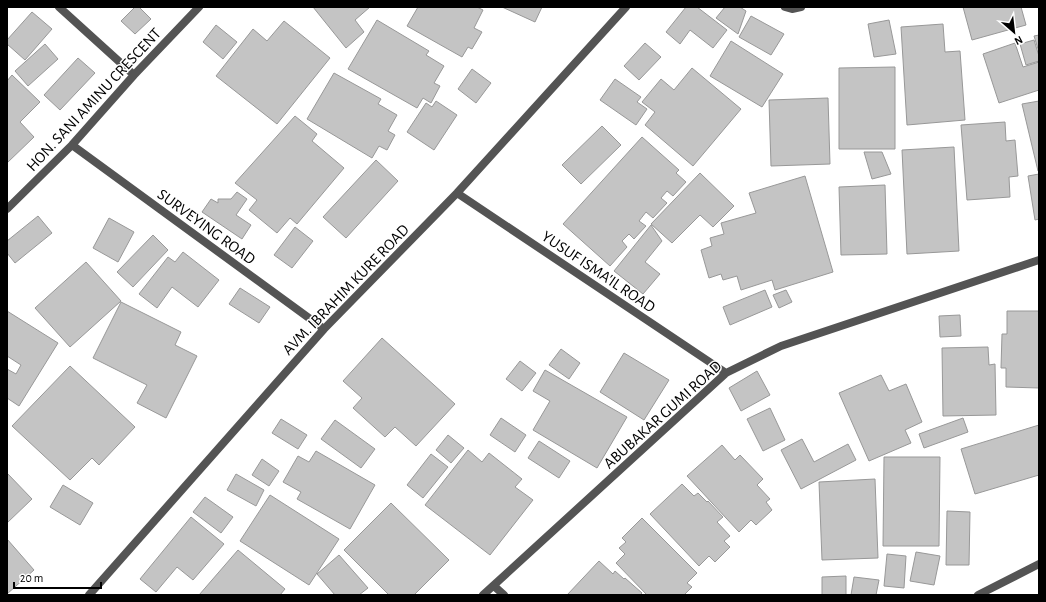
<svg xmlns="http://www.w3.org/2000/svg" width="1046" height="602" font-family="'Alegreya Sans',sans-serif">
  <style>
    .building { fill: #c4c4c4; stroke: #989898 }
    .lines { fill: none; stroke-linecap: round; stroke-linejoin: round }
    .street { stroke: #545454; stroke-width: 8 }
    .labels { text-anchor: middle; stroke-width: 3; stroke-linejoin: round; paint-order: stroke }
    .street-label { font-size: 16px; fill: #000; stroke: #fff }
  </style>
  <rect width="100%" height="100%" fill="#fff"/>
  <!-- building -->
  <path class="building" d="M135,7H139L151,19L135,34L121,21Z
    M313,7H370L355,20L364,32L346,48Z
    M418,7H477L483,10L474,28L482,32L472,49L468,47L462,57L407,26Z
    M502,7H542L535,22Z
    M686,7H697L727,30L713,48L690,30L680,44L666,32Z
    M725,7H740L746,11L738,34L716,18Z
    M963,7H1021L1026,25L972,40Z
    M32,12L52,29L25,60L7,44V40Z
    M751,16L784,34L771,55L739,37Z
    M377,20L429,51L426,55L444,66L434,83L440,86L431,103L423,98L417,108L348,69Z
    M889,20L896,54L874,57L868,24Z
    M284,21L330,58L277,124L216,76L253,29L267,41Z
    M943,24L945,52L960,51L965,120L907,125L901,27Z
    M216,25L237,42L223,59L203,42Z
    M1039,35V52L1034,36Z
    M1034,40L1039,56V61L1026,65L1020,44Z
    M731,41L783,74L762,107L710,76Z
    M645,43L661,57L639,80L624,66Z
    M1015,43L1023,67L1039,62V90L999,103L983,54Z
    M45,44L58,59L28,86L15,71Z
    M78,58L95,73L60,110L44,95Z
    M895,67V149H839V68Z
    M692,68L741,109L693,166L645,125L655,112L642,102L661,79L674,90Z
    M472,69L491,83L476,103L458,89Z
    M334,73L381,99L378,104L397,115L388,131L395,135L387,150L379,146L372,158L307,119Z
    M12,75L40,102L20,122L34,137L7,163V81Z
    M615,79L641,97L637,102L647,109L636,125L600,100Z
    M828,98L830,164L771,166L769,100Z
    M436,101L457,115L434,150L407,132L426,103L432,107Z
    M1039,101V170L1038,171L1022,104Z
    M295,116L317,134L312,141L344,168L297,224L290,218L277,233L249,210L257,200L235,183Z
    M1005,122L1006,141L1015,140L1018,176L1009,177L1010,197L967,200L961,125Z
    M602,126L621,145L581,184L562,165Z
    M642,137L679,170L676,173L686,182L673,196L667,191L661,198L667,203L653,218L646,212L639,221L646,226L634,239L629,234L622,241L627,247L610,266L563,224Z
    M954,147L959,251L907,254L902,150Z
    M864,152H882L891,174L872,179Z
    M376,160L398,181L346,238L323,217Z
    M700,173L734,206L713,227L700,215L672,243L651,224Z
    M1039,174V219L1035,220L1028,176Z
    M805,176L833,272L775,290L772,280L741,290L737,276L723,280L721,274L709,278L701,250L712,246L710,238L724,234L721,223L756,213L749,193Z
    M885,185L887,254L841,255L839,187Z
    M237,192L247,199L236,215L251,225L242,239L202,212L211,199L218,203V199H231Z
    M38,216L52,233L15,263L7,253V241Z
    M109,218L134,232L118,262L93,248Z
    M651,225L662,241L645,262L660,274L643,294L614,271Z
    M295,227L313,241L292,268L274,255Z
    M153,235L168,250L133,287L117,272Z
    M183,252L219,280L198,307L172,287L157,308L139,294L168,257L175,262Z
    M86,262L121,301L70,347L35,308Z
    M240,288L270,307L259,323L229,304Z
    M765,290L772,307L730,325L723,307Z
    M786,290L792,302L779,308L773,295Z
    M121,302L181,332L175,345L197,356L166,418L137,403L147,385L93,358Z
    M7,311L58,343L19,406L7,398V369L16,374L21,365L7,356Z
    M1007,311H1039V388L1006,387V368H1001L1002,334H1007Z
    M960,315L961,336L940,337L939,316Z
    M382,338L455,404L416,446L395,427L385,437L353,408L362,398L343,381Z
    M988,347L989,365L995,364L996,415L943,416L942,348Z
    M561,349L580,363L569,379L549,365Z
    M624,353L669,380L644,420L600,392Z
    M520,361L536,373L522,391L506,379Z
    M70,366L135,427L99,465L92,458L70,480L12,426Z
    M545,370L627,417L597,468L533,430L550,401L533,391Z
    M757,371L770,395L741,411L729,388Z
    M881,375L889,391L906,384L922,422L905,430L911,443L869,461L839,393Z
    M770,408L785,440L763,451L747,419Z
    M501,418L526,435L515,452L490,435Z
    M963,418L968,432L924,448L919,434Z
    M281,419L307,435L298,449L272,433Z
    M335,420L375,449L361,468L321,439Z
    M1039,425V475L975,494L961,449Z
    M448,435L464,448L451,463L436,450Z
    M802,439L814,462L848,444L856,460L801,489L781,450Z
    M539,441L570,461L559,478L528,458Z
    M722,445L735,460L740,455L763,479L757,485L770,499L766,502L772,510L756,525L751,520L739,532L687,476Z
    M468,450L482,462L489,453L522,479L515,487L533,500L490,555L425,505Z
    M316,451L375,485L350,529L297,499L301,492L283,482L298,456L309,462Z
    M431,454L448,467L423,498L407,485Z
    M884,457H940L939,546H883Z
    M262,459L279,471L269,486L252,475Z
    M7,473L32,499L7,523Z
    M236,474L264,490L256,506L227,490Z
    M875,479L878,558L822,560L819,482Z
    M682,484L694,496L698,493L707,502L708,501L723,517L717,522L730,536L724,541L730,547L715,562L709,556L699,566L650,514Z
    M63,485L93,503L80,525L50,507Z
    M270,495L339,539L309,585L240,541Z
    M205,497L233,517L221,533L193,512Z
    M391,503L449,560L414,595H389L344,550Z
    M947,511L970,512L969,565H946Z
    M191,517L224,544L193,580L177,567L156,592L140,579Z
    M642,518L697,573L687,583L692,587L684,595H647L616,563L625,554L619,548L626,542L622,538Z
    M7,539L34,570L7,594Z
    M238,550L285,589L280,595H199Z
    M916,552L940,556L934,585L910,581Z
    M887,554L906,556L904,588L884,586Z
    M339,555L368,588L359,595H335L317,574Z
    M599,561L613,574L615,571L624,579L625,578L642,593L640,595H567Z
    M846,576V595H822V577Z
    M854,577L879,580L876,595H851Z"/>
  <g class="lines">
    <!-- street -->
    <path class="street" d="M59,7L134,75
      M785,7L792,9L801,7
      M72,145L324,329
      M457,193L726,373
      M7,209L72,145L134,75L199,7
      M494,586L504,595
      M89,595L324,329L457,193L626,7
      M483,595L726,373L781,346L1039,260
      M978,595L1039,564"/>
  </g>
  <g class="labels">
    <!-- street labels -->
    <g class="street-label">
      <text transform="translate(93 99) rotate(-47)" y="6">HON. SANI AMINU CRESCENT</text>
      <text transform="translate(207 226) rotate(36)" y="6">SURVEYING ROAD</text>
      <text transform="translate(599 271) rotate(34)" y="6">YUSUF ISMA'IL ROAD</text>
      <text transform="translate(345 289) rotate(-46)" y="6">AVM. IBRAHIM KURE ROAD</text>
      <text transform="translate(662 414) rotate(-42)" y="6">ABUBAKAR GUMI ROAD</text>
    </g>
  </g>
  <!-- border -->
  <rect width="1046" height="602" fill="none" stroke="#000000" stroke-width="16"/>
  <!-- north arrow -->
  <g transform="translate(1014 32) rotate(152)" stroke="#ffffff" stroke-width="3" paint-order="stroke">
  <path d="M0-3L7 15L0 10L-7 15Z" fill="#000000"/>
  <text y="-6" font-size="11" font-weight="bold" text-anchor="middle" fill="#000000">N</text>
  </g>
  <!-- scale -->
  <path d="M14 582v6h87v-6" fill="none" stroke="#000000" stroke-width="2"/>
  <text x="20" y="582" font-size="12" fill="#000000" stroke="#ffffff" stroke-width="3" paint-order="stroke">20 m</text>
</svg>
